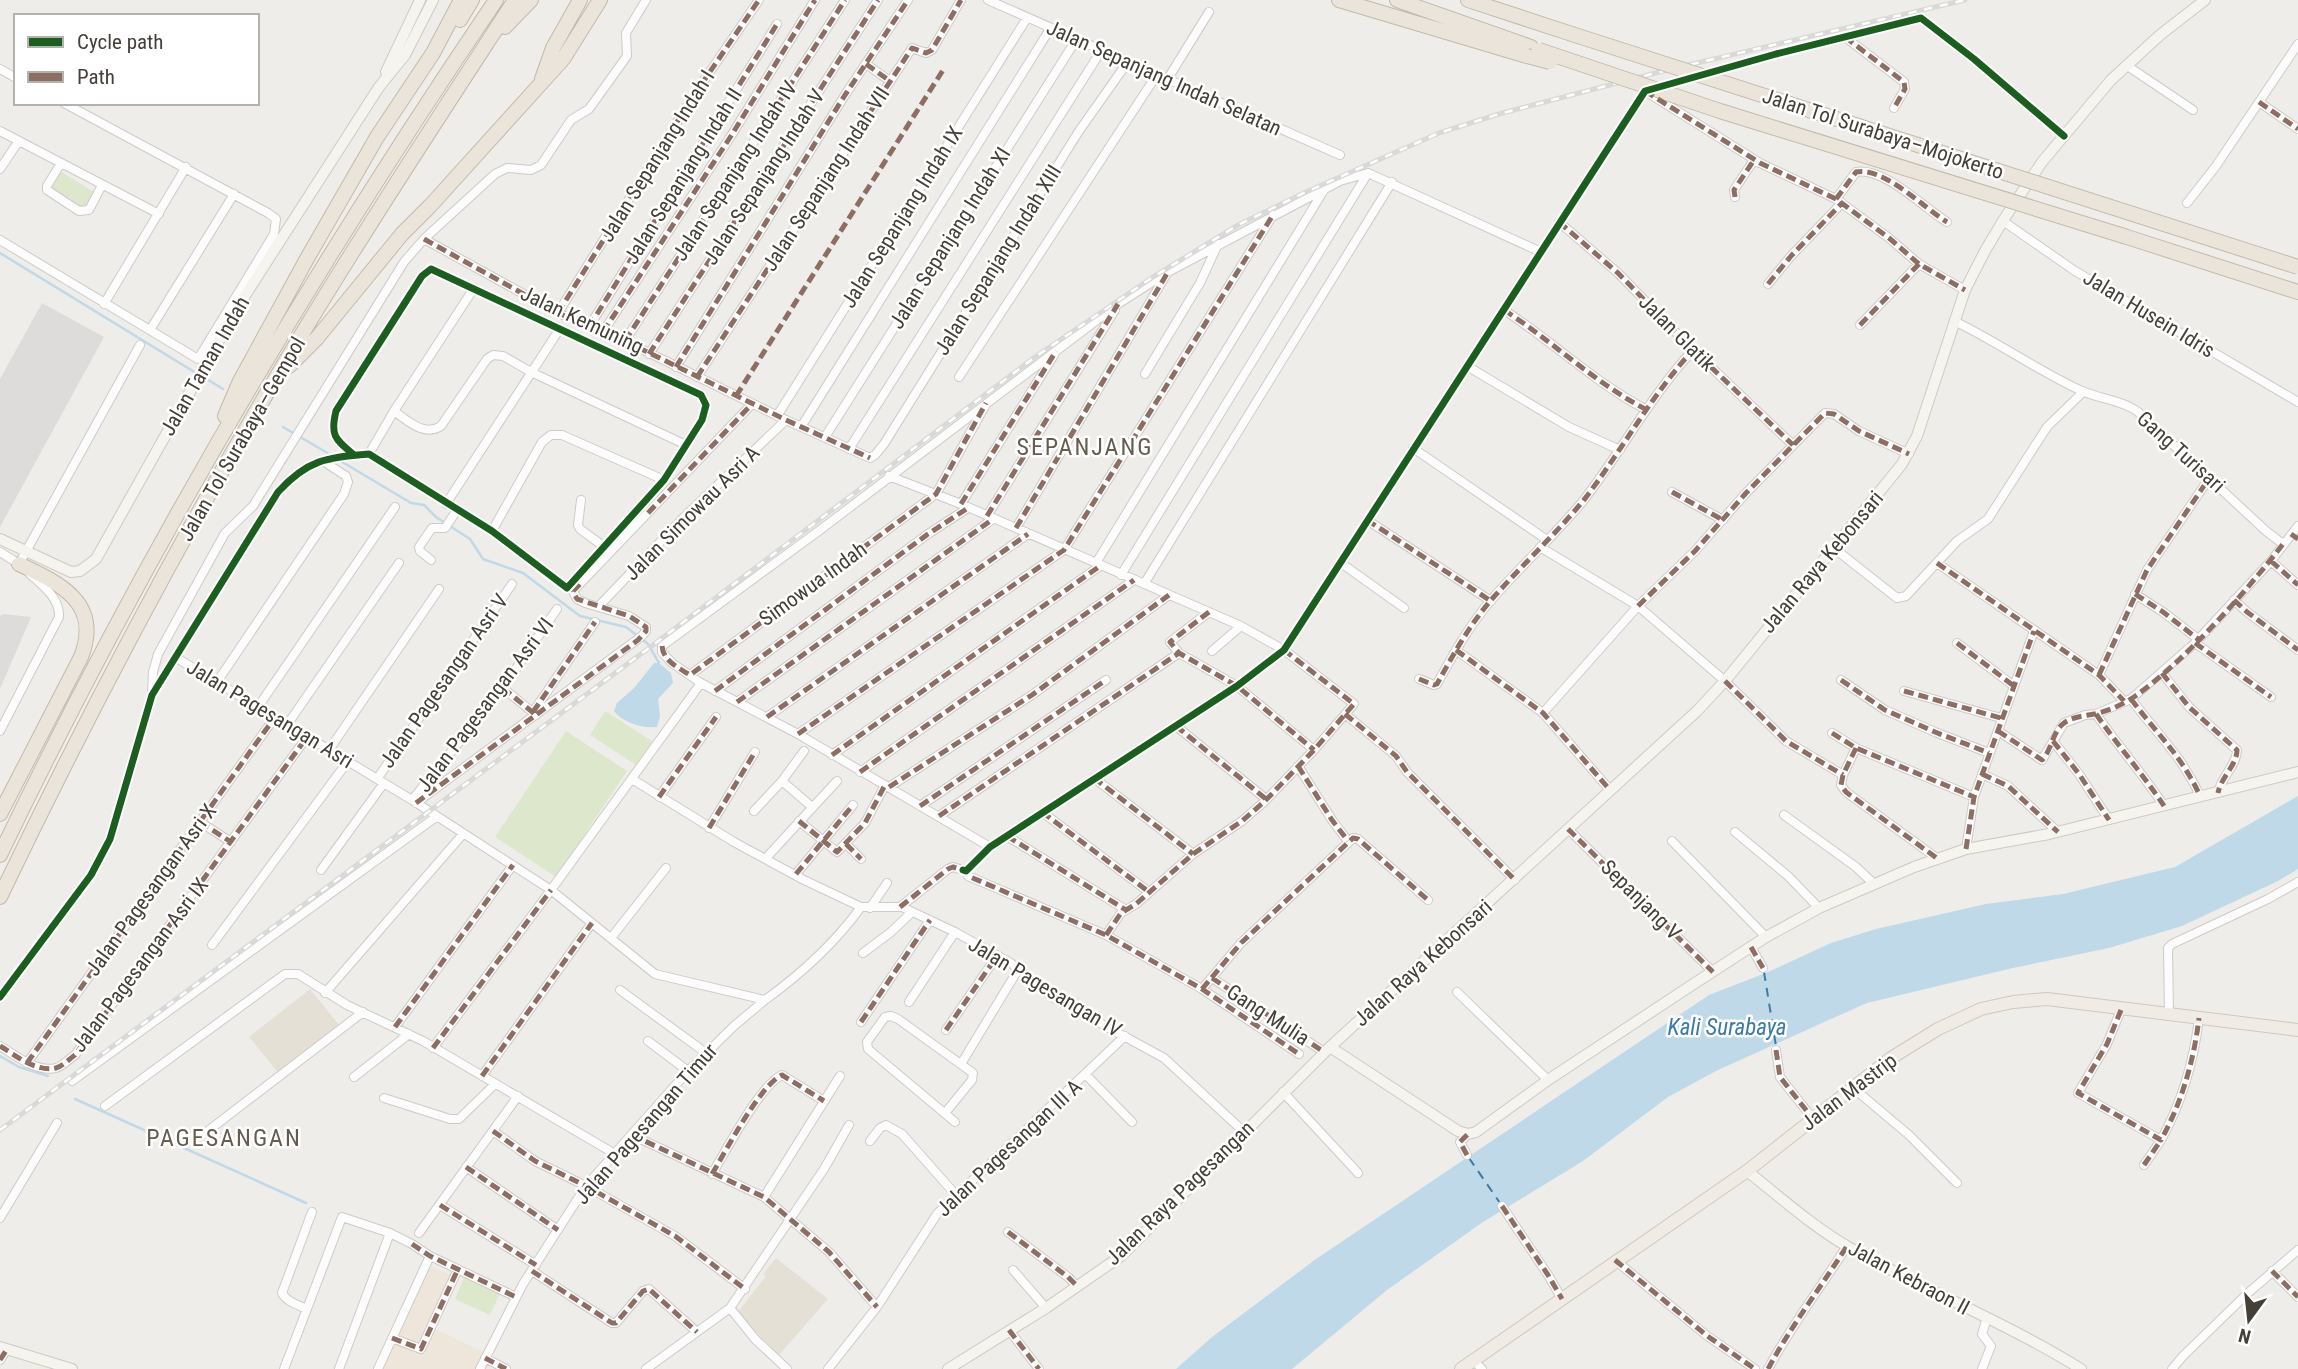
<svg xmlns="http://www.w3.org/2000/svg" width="2298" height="1369" font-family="'Roboto Condensed',sans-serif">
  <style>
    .commercial { fill: #eee6db }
    .education { fill: #e5e0d6 }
    .green { fill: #dde7cc }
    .parking { fill: #dedcda }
    .water { fill: #bfd9e9 }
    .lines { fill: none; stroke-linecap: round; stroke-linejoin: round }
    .stream { stroke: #bfd9e9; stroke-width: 2.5 }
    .ferry { stroke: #3b7ba5; stroke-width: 2; stroke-dasharray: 9 7; stroke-linecap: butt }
    .street-casing { stroke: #cdcbc8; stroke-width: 10 }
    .secondary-casing { stroke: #cecac1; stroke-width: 12 }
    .primary-casing { stroke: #d0c8b9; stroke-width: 14 }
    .highway-casing { stroke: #c4b9a9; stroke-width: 16 }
    .street { stroke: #fdfcfc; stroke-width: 8 }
    .secondary { stroke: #f6f4ef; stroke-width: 10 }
    .primary { stroke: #f0ece5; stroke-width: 12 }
    .highway { stroke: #eae4db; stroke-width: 14 }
    .rail-casing { stroke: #d9d9d8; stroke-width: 5 }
    .rail { stroke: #fff; stroke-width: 2.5; stroke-dasharray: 8; stroke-linecap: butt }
    .highway-bridge-casing { stroke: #c4b9a9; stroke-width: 16; stroke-linecap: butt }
    .highway-bridge { stroke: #eae4db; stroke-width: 14 }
    .quiet { stroke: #8d6e63; stroke-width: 5; stroke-dasharray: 10 5; stroke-linecap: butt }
    .cycleway-casing { stroke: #fff; stroke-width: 11 }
    .cycleway { stroke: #1b5e20; stroke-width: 7 }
    .labels { text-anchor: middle; stroke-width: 5; stroke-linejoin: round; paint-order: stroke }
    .street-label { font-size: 21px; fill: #443f37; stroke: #fff }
    .water-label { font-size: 23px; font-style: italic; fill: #3b7ba5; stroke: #fff }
    .quarter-label { font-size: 24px; letter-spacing: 2px; fill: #665c4f; stroke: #fff }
  </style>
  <rect width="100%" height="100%" fill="#efedea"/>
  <!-- commercial -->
  <path class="commercial" d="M425,1263L459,1279L435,1329L492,1356L486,1369H376Z"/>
  <!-- education -->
  <path class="education" d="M310,989L340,1026L280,1075L249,1037Z
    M776,1258L828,1299L779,1355L737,1313L766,1276L763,1274Z"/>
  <!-- green -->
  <path class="green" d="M60,171L94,192L83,209L49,188Z
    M605,711L652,741L636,765L590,735Z
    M566,731L627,771L556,877L495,837Z
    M464,1277L500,1293L490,1315L455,1299Z"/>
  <!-- parking -->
  <path class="parking" d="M42,303L104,337L0,527V379Z
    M3,614L31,617L0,689V616Z"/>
  <!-- water -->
  <path class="water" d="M654,663H659L671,673L673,683L658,699L660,716L657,727C643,729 622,722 614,711L617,703L634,688Z
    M2298,796V869L2278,881L2182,926L2109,948L2013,968L1867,1003L1822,1023L1716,1071L1668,1097L1583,1161L1483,1222L1387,1290L1292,1369H1176L1212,1337L1316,1259L1709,995L1768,972L1831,943L1876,929L1986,904L2063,894L2175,867Z"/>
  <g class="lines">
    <!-- stream -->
    <path class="stream" d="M0,253L196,373
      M202,376L223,389
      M283,427L331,455
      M339,460L411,503L424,505L436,517L470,539L483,559L523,573L580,616L626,627L648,644L659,663
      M0,1056L19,1067L48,1076
      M75,1099L306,1203"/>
    <!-- ferry -->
    <path class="ferry" d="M1764,972L1776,1046
      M1469,1158L1500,1203"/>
    <defs>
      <path id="street" d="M988,0L1340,155
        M1845,37L1904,82L1905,89L1894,108
        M866,64L890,81
        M2126,65L2193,110
        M0,69L16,78
        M1167,80L1209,12
        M1645,91L1760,163L1836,199L1889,238L1919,264L1965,290
        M2259,102L2298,129
        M0,131L159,214
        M61,163L47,186V190L79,211L89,210L102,185
        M0,169L18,142
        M1735,197L1734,190L1754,160
        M1836,199L1856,172C1883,166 1924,208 1947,222
        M2187,203L2216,166L2298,44
        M2003,221L2075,271L2298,402
        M1559,222L1618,273L1693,350L1793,445
        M424,239L558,313L625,341L786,420L870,458L875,455L884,444L1079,131L1127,63
        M0,240L198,359L274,234L276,219L268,213L64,103
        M1768,284L1791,256L1842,203
        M104,304L186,167
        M1504,310C1552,341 1594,382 1645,409
        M558,313L692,98L759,0
        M1954,321C1998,342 2038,371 2082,391C2100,399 2121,400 2137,411L2266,531L2283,544
        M1860,325L1919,264
        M589,327L777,24
        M150,330L234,194
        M603,332L731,136L815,0
        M625,341L845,0
        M649,354L878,0
        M1467,366L1569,427L1620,450
        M676,367L845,95L908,0
        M1145,374L1200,283L1218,244
        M697,377L912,48L926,53L932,50L961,0
        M959,377L1156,76
        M394,411C408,421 424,437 441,426L487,359L493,355L503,356L531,372L686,445
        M777,416L1027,18
        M801,427L1050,29
        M825,437L1076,40
        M1413,448L1547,540
        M849,449L1101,51
        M369,454L394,411L474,288
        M889,476L961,504L1241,626L1284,650L1354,704L1314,750L1265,801L1242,821L1193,854L1136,904L1121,913L1106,935
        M1672,492L1723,520
        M581,500L578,525L580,529L603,546
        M446,504L559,330
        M961,504L1054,355
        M987,516L1115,310
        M1367,520L1491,601
        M1016,528L1166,275
        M492,531L542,442L551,435H562L664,480
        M1540,547L1638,606L1725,681L1786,741L1843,775
        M1835,549L1897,598L1906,596L1957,541L1988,519L2047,427L2083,392
        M0,552L21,565
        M431,560L420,551L419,547L432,528H445L457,510
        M2271,561L2298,585
        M1096,563L1324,190
        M1341,563L1404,608
        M1937,563L2099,675L2124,701
        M19,564L140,345
        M1121,575L1368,173
        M1144,584L1392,182
        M2135,594L2163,612L2198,639
        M2234,600L2247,612L2298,650
        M599,606L685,516L786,420
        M1209,612L1170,642L1179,653L1237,686L1314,750
        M1957,643L2014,686
        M2195,643L2271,697
        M1456,650L1543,713L1610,790
        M1212,651L1241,626
        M175,657L412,800L551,890L655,974L765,1000C801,974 835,943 861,907H902L955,932L1011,963L1054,998L1164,1058L1243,1131
        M2162,673L2189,707L2237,750C2237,765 2221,777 2218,793
        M690,675L936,494L985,406
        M2099,675L2147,570L2210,477
        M1419,679L1434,685L1437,684C1453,655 1470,624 1492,599C1521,566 1555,535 1583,501C1622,451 1649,398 1693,350
        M1841,680L1885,710L1935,732L1989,753
        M217,682L344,494L348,482L346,476L323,461
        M503,688L536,715
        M715,691L928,534L968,508
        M1904,691L2001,718
        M152,693L153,672L158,654L225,533L253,506L404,262L424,239L495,174L507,168L531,170L541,165L571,120L589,109L627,56L626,33L646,0
        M2131,699C2157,734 2182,756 2200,796
        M737,702L993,519
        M258,707L395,507
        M533,712L595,622
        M1543,713L1638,606L1695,551L1746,493L1825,413L1834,414L1859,431L1909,454
        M1345,714L1396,756L1407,772L1515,880
        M2096,714C2118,746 2143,774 2164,806
        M767,717L1028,534
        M287,725L399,563
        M1176,726L1266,799
        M0,731L59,617C60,598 43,586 30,574
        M1998,731L2042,760L2064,723L2085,715L2096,714L2131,699L2195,643L2271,561L2298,526
        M1832,733L1856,748L1974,797
        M798,734L1064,550L1273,215
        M2053,741L2079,774L2109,820
        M1856,748L1843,775L1841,785L1846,792L1938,859
        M329,750L439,589
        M804,751L782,781L812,807
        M832,755L1100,566
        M1298,766L1332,820L1348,841
        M860,772L1134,580
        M1982,774L2008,786L2058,832
        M1094,778L1193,854
        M377,779L512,584
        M632,779L734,842L804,880L861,907
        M889,787L1032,695L1169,595
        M659,797L716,717
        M412,800L503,688L557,609
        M416,803L642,636L646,631V627L629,616L585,603L577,599L573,591L752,404
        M920,806L1106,680
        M754,811L782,781
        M1042,812L1149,892
        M1784,815L1856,867L1874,884
        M939,816L1179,653
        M799,821L837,852L865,823L885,785
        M200,822L231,842
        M709,828L755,752
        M1568,829L1713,972
        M1735,832L1788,876L1819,908
        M1007,836L1126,910
        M1672,841L1766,937
        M846,844L861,859
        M990,847L798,734L701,683L672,663L662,652V646L820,530L1118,304L1168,272L1340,181L1368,173L1541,252
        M1966,849L1974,797L2034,631
        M766,858L837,781
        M321,870L384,783
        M966,871L990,847L1237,686L1284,650L1645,91L1776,54L1921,18L1974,59L2064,136
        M796,874L853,805
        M900,907L948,869L953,867L966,871L968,876L1106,935L1202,989L1299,1054
        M870,908L887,883
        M611,938L666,868
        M212,945L348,761
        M1751,947L1763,968
        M863,953L891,932L912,912
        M1212,978L1324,1052
        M1202,989L1241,943L1353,838L1358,839L1428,900
        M620,990L706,1053
        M1457,992L1548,1080
        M325,993L463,834
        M0,997L91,875L110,839L152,695L278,492C307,460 327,457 369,454L492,531L567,588L664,480L702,420L706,405L701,395L431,269L422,276L336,411C330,436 335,439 354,455
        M909,1002L955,932
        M2121,1010L2107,1044L2078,1093L2161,1140C2182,1102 2194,1060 2199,1018
        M2169,1014L2168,948L2172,944L2268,899L2298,882
        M861,1022L930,920
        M395,1027L513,865
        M946,1030L997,956
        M648,1041L688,1071
        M0,1046C15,1055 37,1073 56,1068C63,1066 69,1059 75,1055L307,737
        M433,1048L551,890L701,683
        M1776,1050L1780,1077L1813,1119
        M27,1063L275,717
        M961,1064L1019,968
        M1086,1075L1132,1122
        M482,1076L592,923
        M354,1077L409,1034
        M72,1081L436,817
        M1852,1087L1909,1135L1957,1183
        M1283,1092L1358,1173
        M384,1098L450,1119H459L495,1084
        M105,1106L285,974H298L347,1005L423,1041L615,1154
        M945,1113L972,1080L973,1073L898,1019L891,1016L885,1017L867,1042L868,1049L955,1122
        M493,1131L535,1161L586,1186L675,1236L745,1289
        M632,1135L764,1197L829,1252L877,1307
        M200,1137L363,1012
        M870,1141L880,1128L886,1125L902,1134L955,1194
        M1467,1155L1460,1142L1468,1134
        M2144,1165L2161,1140
        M466,1167L558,1230
        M712,1174C726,1151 760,1085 782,1075L824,1101
        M764,1197L840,1076
        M440,1205L536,1265
        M1502,1206L1548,1275L1562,1299
        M0,1218L57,1123
        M1008,1232L1068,1277L1077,1286
        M419,1233L518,1096
        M1615,1260L1706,1335L1755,1369
        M1013,1270L1046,1308
        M532,1271L612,1323H616L643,1291L649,1289L697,1332
        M2272,1271L2298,1297
        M730,1308L755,1339L787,1369
        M307,1309C298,1305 287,1302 282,1293L312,1212
        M1009,1330L1039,1369
        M392,1338L421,1349L458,1269
        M485,1358L506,1369
        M0,1360L7,1349
        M1473,1360L1482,1369
        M284,1369L342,1217L390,1233L412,1244L430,1256L516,1297
        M339,1369L390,1233
        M378,1369L430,1256
        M480,1369L523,1284L586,1186L688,1071L734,1026L765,1000
        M646,1369L730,1308L824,1169L849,1125
        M828,1369L877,1307L937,1214L1125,1036
        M1768,1369C1791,1326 1821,1287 1847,1246
        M1982,1369L1991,1346L1982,1334L1987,1318
        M2172,1369L2183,1356L2248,1293L2298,1250"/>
      <path id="secondary" d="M386,72L420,0
        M0,539L71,572L80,571L96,559L237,308L379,87L405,55L433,0
        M1330,1047L1458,1131L1468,1134L1476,1132L1548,1080L1692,985L1766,937L1819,908L1914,867L1966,849L2049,834L2298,772
        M1747,1171C1780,1197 1813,1227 1850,1248C1926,1291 2007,1323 2081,1369
        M0,1347L72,1369
        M948,1369L1046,1308L1121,1256L1330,1047L1697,711L1725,681L1902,464L1917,436L1965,290L1985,251L2004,219L2042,162L2111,80L2160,35L2205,0"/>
      <path id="primary" d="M1461,1369L1747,1171L1891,1058L1938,1029L1981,1009L2013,1002L2047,999L2298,1030"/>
      <path id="highway" d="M1339,0L1527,56
        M1397,0L1531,47
        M1468,0L1578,36
        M460,20L472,0
        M505,27L531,0
        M542,79L553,48L580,0
        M2127,237L2298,292
        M289,366L317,338L402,234L431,205L563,59L600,0
        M225,416L240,381L309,255L377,137L433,53L461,0
        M0,814L81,657C102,603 61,584 19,564
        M0,855C142,558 311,273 496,0
        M0,897C93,703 194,513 305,329C372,218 444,109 515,0"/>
    </defs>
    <!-- street casing -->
    <use href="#street" class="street-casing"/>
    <!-- secondary casing -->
    <use href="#secondary" class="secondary-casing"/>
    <!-- primary casing -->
    <use href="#primary" class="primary-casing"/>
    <!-- highway casing -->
    <use href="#highway" class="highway-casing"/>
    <!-- street -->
    <use href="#street" class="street"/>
    <!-- secondary -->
    <use href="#secondary" class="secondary"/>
    <!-- primary -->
    <use href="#primary" class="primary"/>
    <!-- highway -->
    <use href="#highway" class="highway"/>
    <defs>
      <path id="rail" d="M0,1130L653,645L1035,357L1153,277L1238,225L1306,192L1439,133L1499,114L1667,70L1965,0"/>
    </defs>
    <!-- rail casing -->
    <use href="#rail" class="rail-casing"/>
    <!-- rail -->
    <use href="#rail" class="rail"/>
    <defs>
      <path id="highway-bridge" d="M1578,36L2298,267
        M1539,50L1720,111L2127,237
        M1527,56L1550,62"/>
    </defs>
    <!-- highway-bridge casing -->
    <use href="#highway-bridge" class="highway-bridge-casing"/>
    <!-- highway-bridge -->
    <use href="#highway-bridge" class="highway-bridge"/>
    <!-- quiet -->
    <path class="quiet" d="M1845,37L1904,82L1905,89L1894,108
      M866,64L890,81
      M1645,91L1760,163L1836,199L1889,238L1919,264L1965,290
      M2259,102L2298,129
      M1735,197L1734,190L1754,160
      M1836,199L1856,172C1883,166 1924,208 1947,222
      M1559,222L1618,273L1693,350L1793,445
      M424,239L558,313L625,341L786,420L870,458
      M1768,284L1791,256L1842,203
      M1504,310C1552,341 1594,382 1645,409
      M558,313L692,98L759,0
      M1860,325L1919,264
      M589,327L777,24
      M603,332L731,136L815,0
      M625,341L845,0
      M649,354L878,0
      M676,367L845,95L908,0
      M697,377L912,48L926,53L932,50L961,0
      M736,396L945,67
      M1672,492L1723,520
      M961,504L1056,351
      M648,513L752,404
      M987,516L1118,304
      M1367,520L1491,601
      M1016,528L1168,272
      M2291,534L2298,539
      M2271,561L2298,585
      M1937,563L2099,675L2124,701
      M2135,594L2163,612L2198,639
      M2234,600L2247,612L2298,650
      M1638,606L1695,551L1746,493L1825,413L1834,414L1859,431L1909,454
      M1209,612L1170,642L1179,653L1237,686L1314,750
      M1957,643L2014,686
      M2195,643L2271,697
      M662,646C663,661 679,668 690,675L936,494L986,403
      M1456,650L1543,713L1610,790
      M2162,673L2189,707L2237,750C2237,765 2221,777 2218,793
      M2099,675L2147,570L2210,477
      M1419,679L1434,685L1437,684C1453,655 1470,624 1492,599C1521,566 1555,535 1583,501C1622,451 1649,398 1693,350
      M1841,680L1885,710L1935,732L1989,753
      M1725,681L1786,741L1843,775
      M503,688L536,715
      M715,691L928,534L968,508
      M1904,691L2001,718
      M2131,699C2157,734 2182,756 2200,796
      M737,702L993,519
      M533,712L595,622
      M1345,714L1396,756L1407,772L1515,880
      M2096,714C2118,746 2143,774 2164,806
      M767,717L1028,534
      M1176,726L1266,799
      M1998,731L2042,760C2052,750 2052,732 2064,723C2072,717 2084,716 2094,714C2106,712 2124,704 2134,697C2185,661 2245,593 2283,544
      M1832,733L1856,748L1974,797
      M798,734L1064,550L1273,215
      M2053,741L2079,774L2109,820
      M1856,748L1843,775L1841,785L1846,792L1938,859
      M832,755L1100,566
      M1298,766L1332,820L1348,841
      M860,772L1134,580
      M1982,774L2008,786L2058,832
      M1094,778L1193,854
      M889,787L1032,695L1169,595
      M659,797L716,717
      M416,803L638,640L646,631V627L629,616L577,599L573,591L580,584
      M920,806L1106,680
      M1042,812L1149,892
      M939,816L1179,653
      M799,821L837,852L865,823L885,785
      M200,822L231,842
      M709,828L755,752
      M1568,829L1713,972
      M1007,836L1126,910
      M846,844L861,859
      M1966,849L1974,797L2034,631
      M796,874L853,805
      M900,907L948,869L953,867L966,871L968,876L1106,935L1202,989L1299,1054
      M1106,935L1121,913L1136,904L1193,854L1242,821L1265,801L1314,750L1354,704L1284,650
      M1751,947L1763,968
      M1212,978L1324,1052
      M1202,989L1241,943L1353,838L1358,839L1428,900
      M2121,1010L2107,1044L2078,1093L2161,1140C2182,1102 2194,1060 2199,1018
      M861,1022L930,920
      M395,1027L513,865
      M946,1030L997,956
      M0,1046C15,1055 37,1073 56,1068C63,1066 69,1059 75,1055L307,737
      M433,1048L551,890
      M1776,1050L1780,1077L1813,1119
      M27,1063L275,717
      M482,1076L592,923
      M493,1131L535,1161L586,1186L675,1236L745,1289
      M632,1135L764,1197L829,1252L877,1307
      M1467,1155L1460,1142L1468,1134
      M2144,1165L2161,1140
      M466,1167L558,1230
      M712,1174C726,1151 760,1085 782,1075L824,1101
      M440,1205L536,1265
      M1502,1206L1548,1275L1562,1299
      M1008,1232L1068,1277L1077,1286
      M412,1244L430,1256L516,1297
      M1615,1260L1706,1335L1755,1369
      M532,1271L612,1323H616L643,1291L649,1289L697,1332
      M2272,1271L2298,1297
      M1009,1330L1039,1369
      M392,1338L421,1349L458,1269
      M485,1358L506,1369
      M0,1360L7,1349
      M1768,1369C1791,1326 1821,1287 1847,1246"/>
    <defs>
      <path id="cycleway" d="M963,870L966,871L990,847L1237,686L1284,650L1645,91L1776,54L1921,18L1974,59L2064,136
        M0,997L91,875L110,839L152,695L278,492C307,460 327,457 369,454L492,531L567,588L664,480L702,420L706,405L701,395L431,269L422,276L336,411C330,436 335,439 354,455"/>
    </defs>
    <!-- cycleway casing -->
    <use href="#cycleway" class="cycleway-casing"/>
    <!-- cycleway -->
    <use href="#cycleway" class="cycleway"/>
  </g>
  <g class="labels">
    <!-- street labels -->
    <g class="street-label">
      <text transform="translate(1164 78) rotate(24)" y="7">Jalan Sepanjang Indah Selatan</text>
      <text transform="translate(1883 134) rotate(18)" y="7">Jalan Tol Surabaya–Mojokerto</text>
      <text transform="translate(657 156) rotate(-58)" y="7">Jalan Sepanjang Indah I</text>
      <text transform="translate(735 171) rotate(-57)" y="7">Jalan Sepanjang Indah IV</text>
      <text transform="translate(683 176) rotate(-58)" y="7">Jalan Sepanjang Indah II</text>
      <text transform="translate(764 177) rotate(-57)" y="7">Jalan Sepanjang Indah V</text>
      <text transform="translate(826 179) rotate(-57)" y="7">Jalan Sepanjang Indah VII</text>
      <text transform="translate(902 217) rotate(-58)" y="7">Jalan Sepanjang Indah IX</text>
      <text transform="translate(950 238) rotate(-58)" y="7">Jalan Sepanjang Indah XI</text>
      <text transform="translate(998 260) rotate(-58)" y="7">Jalan Sepanjang Indah XIII</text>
      <text transform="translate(2149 314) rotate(31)" y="7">Jalan Husein Idris</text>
      <text transform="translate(582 320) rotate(25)" y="7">Jalan Kemuning</text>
      <text transform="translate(1677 333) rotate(45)" y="7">Jalan Glatik</text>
      <text transform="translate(205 366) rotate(-60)" y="7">Jalan Taman Indah</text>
      <text transform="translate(242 439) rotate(-60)" y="7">Jalan Tol Surabaya–Gempol</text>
      <text transform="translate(2181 452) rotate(42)" y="7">Gang Turisari</text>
      <text transform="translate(692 513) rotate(-45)" y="7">Jalan Simowau Asri A</text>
      <text transform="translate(1822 562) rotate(-50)" y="7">Jalan Raya Kebonsari</text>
      <text transform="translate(813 584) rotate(-36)" y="7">Simowua Indah</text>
      <text transform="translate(444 681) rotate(-55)" y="7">Jalan Pagesangan Asri V</text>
      <text transform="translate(485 705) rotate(-53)" y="7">Jalan Pagesangan Asri VI</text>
      <text transform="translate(270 714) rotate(31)" y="7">Jalan Pagesangan Asri</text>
      <text transform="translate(151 890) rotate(-54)" y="7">Jalan Pagesangan Asri X</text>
      <text transform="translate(1641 900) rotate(45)" y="7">Sepanjang V</text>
      <text transform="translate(1423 963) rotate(-42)" y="7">Jalan Raya Kebonsari</text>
      <text transform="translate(140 965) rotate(-53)" y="7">Jalan Pagesangan Asri IX</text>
      <text transform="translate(1045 987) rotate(31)" y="7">Jalan Pagesangan IV</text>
      <text transform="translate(1268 1015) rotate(33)" y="7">Gang Mulia</text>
      <text transform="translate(1849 1092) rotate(-37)" y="7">Jalan Mastrip</text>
      <text transform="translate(646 1124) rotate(-49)" y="7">Jalan Pagesangan Timur</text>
      <text transform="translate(1009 1148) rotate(-43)" y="7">Jalan Pagesangan III A</text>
      <text transform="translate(1180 1193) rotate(-44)" y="7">Jalan Raya Pagesangan</text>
      <text transform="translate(1909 1278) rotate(28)" y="7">Jalan Kebraon II</text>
    </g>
    <!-- water labels -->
    <g class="water-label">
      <text x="1727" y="1035">Kali Surabaya</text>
    </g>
    <!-- quarter labels -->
    <g class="quarter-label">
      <text x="1085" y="455">SEPANJANG</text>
      <text x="224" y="1146">PAGESANGAN</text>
    </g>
  </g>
  <!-- legend -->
  <rect x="14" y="14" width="245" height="91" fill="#ffffff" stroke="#b4b2af" stroke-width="2"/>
  <rect x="28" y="37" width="35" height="10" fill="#1b5e20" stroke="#b4b2af" stroke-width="2"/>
  <text x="77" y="49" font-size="21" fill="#443f37">Cycle path</text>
  <rect x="28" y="72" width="35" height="10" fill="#8d6e63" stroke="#b4b2af" stroke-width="2"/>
  <text x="77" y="84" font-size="21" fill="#443f37">Path</text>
  <!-- north arrow -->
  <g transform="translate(2249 1320) rotate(195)" stroke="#ffffff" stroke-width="5" paint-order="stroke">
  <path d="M0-5L12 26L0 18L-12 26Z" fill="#443f37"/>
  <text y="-10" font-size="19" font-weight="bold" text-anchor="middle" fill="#443f37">N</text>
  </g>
</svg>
